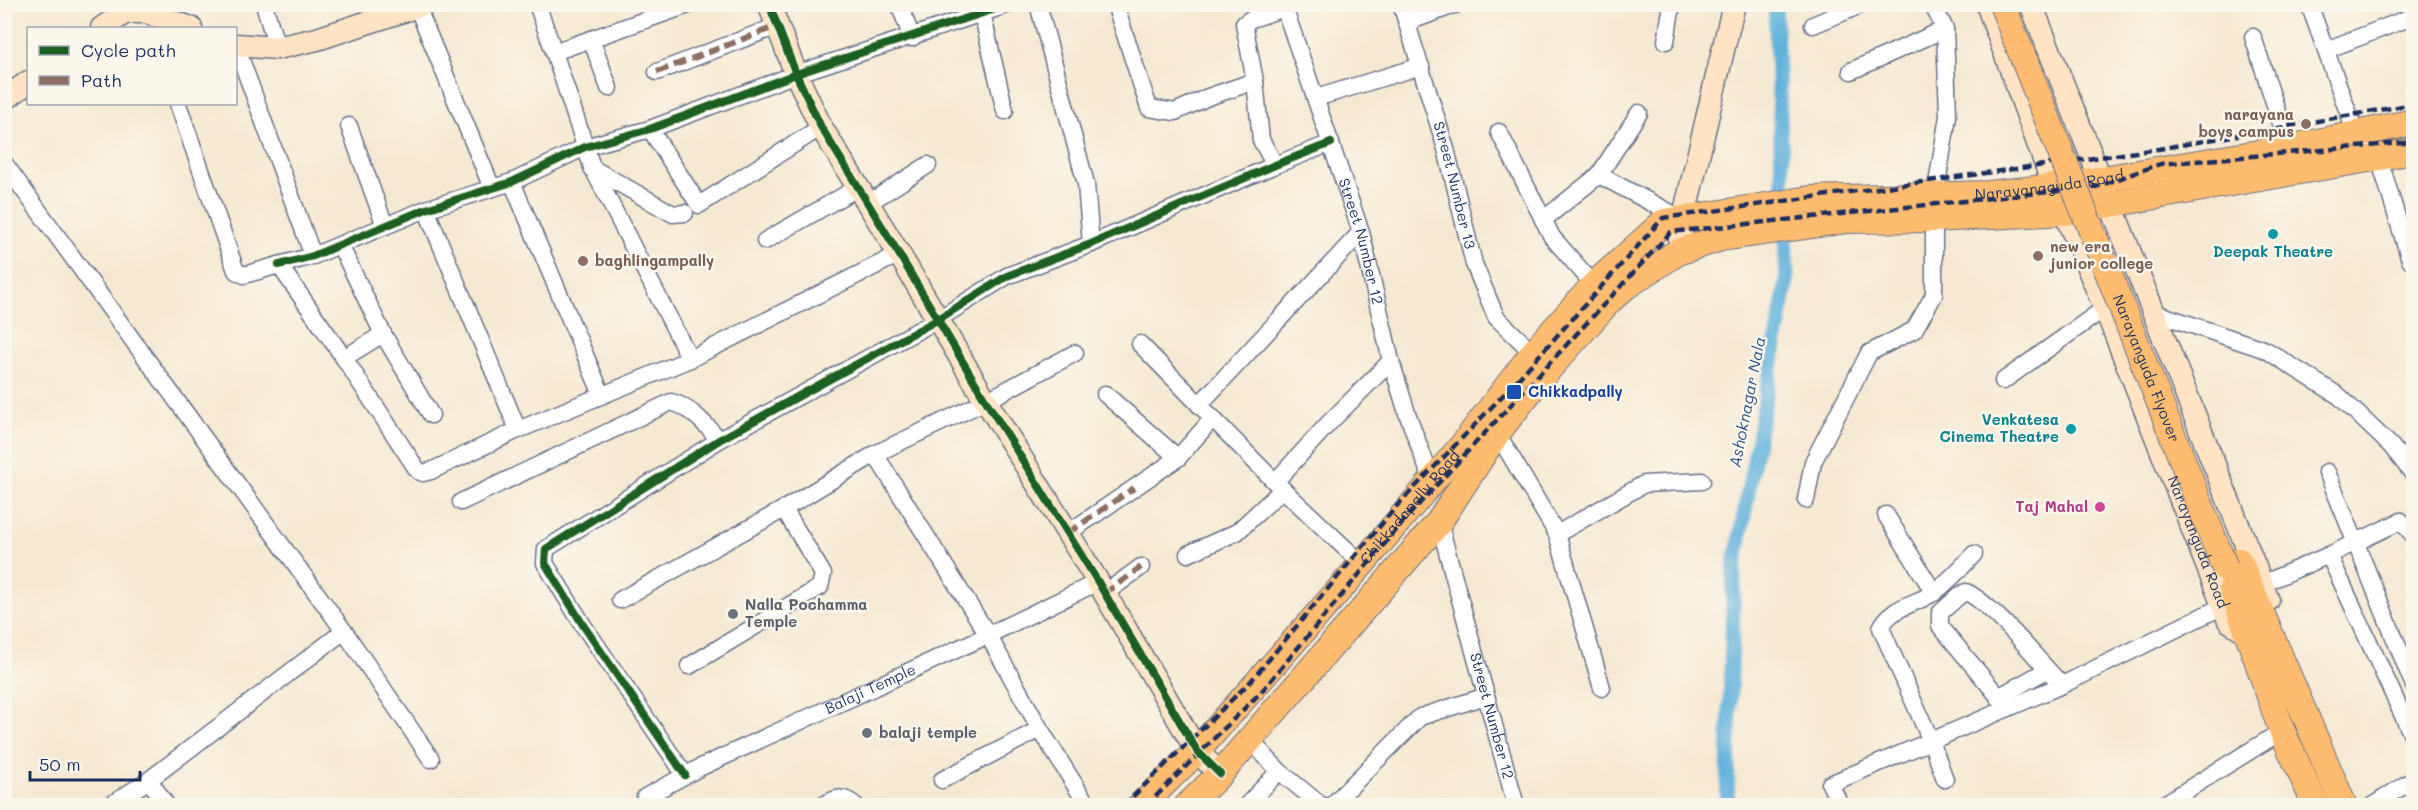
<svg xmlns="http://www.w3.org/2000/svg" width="2418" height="810" font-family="Mali,sans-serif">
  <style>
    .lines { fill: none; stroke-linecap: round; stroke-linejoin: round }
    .canal { stroke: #60b1db; stroke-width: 15 }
    .street-casing { stroke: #687087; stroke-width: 19 }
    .secondary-casing { stroke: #687087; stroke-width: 25 }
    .primary-casing { stroke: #687087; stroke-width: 28 }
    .street { stroke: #fff; stroke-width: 16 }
    .secondary { stroke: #fee4c5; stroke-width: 22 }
    .primary { stroke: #fdbc6f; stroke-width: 26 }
    .rail { stroke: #1b2f5e; stroke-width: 4.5; stroke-dasharray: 9 4.5; stroke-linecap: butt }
    .primary-bridge-casing { stroke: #687087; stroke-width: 28; stroke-linecap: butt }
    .primary-bridge { stroke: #fdbc6f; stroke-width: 26 }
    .quiet { stroke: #8d6e63; stroke-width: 6; stroke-dasharray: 12 6; stroke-linecap: butt }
    .cycleway-casing { stroke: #fbf7ec; stroke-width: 11 }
    .cycleway { stroke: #1b5e20; stroke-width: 8 }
    .education-dot { fill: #8d6e63; stroke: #fbf7ec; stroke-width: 2 }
    .culture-dot { fill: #0f9aa8; stroke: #fbf7ec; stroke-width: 2 }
    .transit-dot { fill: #1a4fb4; stroke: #fbf7ec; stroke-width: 2 }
    .hotel-dot { fill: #d1479c; stroke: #fbf7ec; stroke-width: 2 }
    .worship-dot { fill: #6b7280; stroke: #fbf7ec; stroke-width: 2 }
    .labels { text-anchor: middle; stroke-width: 5; stroke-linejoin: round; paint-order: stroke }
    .education-label { font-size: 15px; font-weight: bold; fill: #785e54; stroke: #fbf7ec; text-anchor: start }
    .street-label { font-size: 15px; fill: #1b2f5e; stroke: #fbf7ec }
    .culture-label { font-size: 15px; font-weight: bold; fill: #0d838f; stroke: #fbf7ec }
    .transit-label { font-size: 15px; font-weight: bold; fill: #164399; stroke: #fbf7ec; text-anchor: start }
    .hotel-label { font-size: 15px; font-weight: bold; fill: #b23c85; stroke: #fbf7ec; text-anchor: end }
    .worship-label { font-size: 15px; font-weight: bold; fill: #5b616d; stroke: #fbf7ec; text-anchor: start }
    .water-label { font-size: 16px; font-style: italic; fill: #305684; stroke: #fbf7ec }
  </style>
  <rect width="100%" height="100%" fill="#fbf7ec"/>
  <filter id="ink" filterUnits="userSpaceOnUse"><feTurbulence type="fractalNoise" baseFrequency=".0167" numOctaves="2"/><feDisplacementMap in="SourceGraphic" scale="12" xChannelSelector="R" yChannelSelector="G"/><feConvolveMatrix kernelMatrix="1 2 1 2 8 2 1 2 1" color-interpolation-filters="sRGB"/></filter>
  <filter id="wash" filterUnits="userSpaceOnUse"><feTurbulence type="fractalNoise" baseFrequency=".008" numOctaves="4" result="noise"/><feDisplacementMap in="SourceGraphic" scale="24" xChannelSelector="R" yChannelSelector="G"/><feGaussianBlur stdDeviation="1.35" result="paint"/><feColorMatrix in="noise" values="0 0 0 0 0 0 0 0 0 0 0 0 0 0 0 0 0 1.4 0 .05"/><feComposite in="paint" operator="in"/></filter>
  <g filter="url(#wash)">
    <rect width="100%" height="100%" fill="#f6e9d3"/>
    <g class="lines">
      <!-- canal -->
      <path class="canal" d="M1727,806L1734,570L1787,280L1775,4"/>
    </g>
  </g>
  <g filter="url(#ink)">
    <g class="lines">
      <defs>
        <g id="street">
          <path d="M264,4L277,48"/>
          <path d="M416,4L492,188"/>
          <path d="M537,4L554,52"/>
          <path d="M899,4L912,38"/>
          <path d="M1038,4L1086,184L1091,244"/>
          <path d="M1115,4L1149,108L1175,112L1208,97L1255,81"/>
          <path id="s1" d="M1283,4L1361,232L1391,361L1407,413L1432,481"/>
          <path id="s2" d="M1401,4L1446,149L1474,264L1496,317L1533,353"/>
          <path d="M1932,4L1945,29L1948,116L1935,196"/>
          <path d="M2309,4L2356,134L2379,158L2410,260L2414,264"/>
          <path d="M982,13L1005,111"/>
          <path d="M1408,22L1457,4"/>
          <path d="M1813,25L1863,4"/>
          <path d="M2253,37L2289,148"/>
          <path d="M591,39L609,88"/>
          <path d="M1666,41L1672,4"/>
          <path d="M236,46L313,256"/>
          <path d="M2326,50L2409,18L2414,13"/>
          <path d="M1851,71L1945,29"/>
          <path d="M657,72L777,26"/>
          <path d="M1316,98L1421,66"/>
          <path d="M178,104L236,271L244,275L279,265L344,358L418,471L423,473L431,471L518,430L690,359L899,254"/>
          <path d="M349,126L385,226"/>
          <path d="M650,129L699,205L821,127"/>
          <path d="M1499,132L1552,237L1594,285"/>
          <path d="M4,163L344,631L431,759"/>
          <path d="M1275,165L1261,140L1255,81L1244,24L1249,20L1284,8"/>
          <path d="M592,168L673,214L685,213"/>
          <path d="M1599,175L1682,219"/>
          <path d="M512,182L602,395"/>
          <path d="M867,204L928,165"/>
          <path d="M426,209L518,430"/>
          <path d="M1543,220L1599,175L1639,113"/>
          <path d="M765,241L857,188"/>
          <path d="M340,245L383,334"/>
          <path d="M279,265L313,256L426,209L512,182L585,147L650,129L796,74L1010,4"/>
          <path d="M2153,312L2266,350L2339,396L2391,446L2414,475"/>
          <path d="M1140,344L1275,482L1362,564"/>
          <path d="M344,358L383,334L431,415"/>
          <path d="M690,359L592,167L554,52L691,4"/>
          <path d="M2003,381L2105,308"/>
          <path d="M1105,394L1178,458"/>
          <path d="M1199,405L1361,232"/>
          <path d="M1497,433L1557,534L1602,688"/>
          <path d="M875,454L988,635L1040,729L1088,806"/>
          <path d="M2327,472L2414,686"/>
          <path d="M1275,482L1328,424L1391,361"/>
          <path d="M1806,500L1813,462L1869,353L1914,330L1934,295V219"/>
          <path d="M461,502L671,402C688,405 709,427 719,440"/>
          <path d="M1886,515L1934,593"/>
          <path id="s3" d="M1439,522L1516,806"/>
          <path d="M1068,533L1178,458L1213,418"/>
          <path d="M1557,534L1644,484L1702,481"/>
          <path d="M1188,554L1237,532L1283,489"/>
          <path d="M2329,555L2410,731"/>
          <path d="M2262,584L2329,555L2401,521L2414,536"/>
          <path d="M1104,594L1141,567"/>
          <path d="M620,600L784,509L875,454L986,401L1075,353"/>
          <path d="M689,666L820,587L823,574L784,509"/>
          <path d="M1998,697L2047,670"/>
          <path d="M2008,708L1940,626V613L1960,595L1966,592C1993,604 2039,662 2062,685"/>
          <path d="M1250,740L1279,771L1322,806"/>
          <path d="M685,775L583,625L545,563L546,549L719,440L937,320L1007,276L1091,244L1275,165L1331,143"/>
          <path d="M1945,779L1931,741L1881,628C1890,606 1919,604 1936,591C1950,580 1962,567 1974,554"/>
          <path d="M149,780L167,806"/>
          <path d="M942,780L1040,729"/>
          <path id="s4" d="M645,797L701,767L988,635L1098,582"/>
          <path d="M109,806L149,780L344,631"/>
          <path d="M822,806C836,797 843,795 856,806"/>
          <path d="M1246,806L1279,771"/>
          <path d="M1331,806L1420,717L1486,696"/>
          <path d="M1841,806L1830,784L2062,685L2223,606"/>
          <path d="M2161,806L2282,731"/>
          <path d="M2372,806L2414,779"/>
        </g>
        <g id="secondary">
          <path d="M769,4L796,74L821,127L899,254L986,401L1098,582L1197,751L1220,774"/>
          <path id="s5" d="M1987,4L2054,187L2105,308L2229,621L2248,633"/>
          <path d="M2031,4L2268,600"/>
          <path d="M102,28L126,12H146L191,28"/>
          <path d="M236,45L277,48L317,39L424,4"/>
          <path d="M4,100L28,82"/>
          <path d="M1678,252L1683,220L1734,4"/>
        </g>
        <g id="primary">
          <path d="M2239,561L2344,806"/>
          <path d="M2232,588L2282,731L2316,806"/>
          <path id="s6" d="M1141,806L1197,751L1362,564L1462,446L1533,353L1594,285L1664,222L1810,199L1989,194L2054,187L2289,148L2414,122"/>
          <path d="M1187,806L1220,774L1439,522L1497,433L1537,382L1608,302L1626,286L1678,252L1721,238L1847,220L1934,219L2065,212L2414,151"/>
        </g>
      </defs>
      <!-- street casing -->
      <use href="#street" class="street-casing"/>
      <!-- secondary casing -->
      <use href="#secondary" class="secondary-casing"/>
      <!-- primary casing -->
      <use href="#primary" class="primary-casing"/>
      <!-- street -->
      <use href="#street" class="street"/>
      <!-- secondary -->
      <use href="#secondary" class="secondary"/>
      <!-- primary -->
      <use href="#primary" class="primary"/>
      <!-- rail -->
      <path class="rail" d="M1123,806L1251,681L1395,508L1510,388L1663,218L2158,149L2414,104
        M1146,806L1262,691L1406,518L1671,232L2096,187L2160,164L2414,142"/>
      <defs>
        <g id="primary-bridge">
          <path id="s7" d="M2002,4L2225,568"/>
        </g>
      </defs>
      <!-- primary-bridge casing -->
      <use href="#primary-bridge" class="primary-bridge-casing"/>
      <!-- primary-bridge -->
      <use href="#primary-bridge" class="primary-bridge"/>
      <!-- quiet -->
      <path class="quiet" d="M657,72L777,26
        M1068,533L1134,488
        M1104,594L1141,567"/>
      <defs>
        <path id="cycleway" d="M769,4L796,74L821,127L899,254L986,401L1098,582L1197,751L1220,774
          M279,265L313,256L426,209L512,182L585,147L650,129L796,74L1010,4
          M685,775L583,625L545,563L546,549L719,440L937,320L1007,276L1091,244L1275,165L1331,143"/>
      </defs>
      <!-- cycleway casing -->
      <use href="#cycleway" class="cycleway-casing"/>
      <!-- cycleway -->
      <use href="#cycleway" class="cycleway"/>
    </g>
  </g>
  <!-- markers -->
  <g class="education-dot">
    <circle cx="2306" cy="124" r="6"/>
    <circle cx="2038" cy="256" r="6"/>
    <circle cx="583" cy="261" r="6"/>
  </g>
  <g class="culture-dot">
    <circle cx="2273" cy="234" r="6"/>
    <circle cx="2071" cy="429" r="6"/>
  </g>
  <rect class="transit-dot" x="1506" y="384" width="16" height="16" rx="3"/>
  <circle class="hotel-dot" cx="2100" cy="507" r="6"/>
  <g class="worship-dot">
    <circle cx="733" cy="614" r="6"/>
    <circle cx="867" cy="733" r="6"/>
  </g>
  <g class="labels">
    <!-- education labels -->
    <g class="education-label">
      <text x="2294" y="120" text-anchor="end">narayana<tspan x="2294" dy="17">boys campus</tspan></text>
      <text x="2050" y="252">new era<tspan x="2050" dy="17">junior college</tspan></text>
      <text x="595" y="266">baghlingampally</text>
    </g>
    <!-- street labels -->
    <g class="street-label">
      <text dy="5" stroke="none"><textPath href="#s6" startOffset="1173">Narayanaguda Road</textPath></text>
      <text dy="5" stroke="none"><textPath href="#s2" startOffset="189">Street Number 13</textPath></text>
      <text dy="5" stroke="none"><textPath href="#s1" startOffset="250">Street Number 12</textPath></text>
      <text dy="5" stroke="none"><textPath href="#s7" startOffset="392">Narayanguda Flyover</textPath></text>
      <text dy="5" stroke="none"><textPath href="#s6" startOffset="402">Chikkadapally Road</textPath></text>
      <text dy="5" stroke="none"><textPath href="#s5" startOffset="578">Narayanguda Road</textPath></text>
      <text dy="5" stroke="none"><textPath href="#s4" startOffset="250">Balaji Temple</textPath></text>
      <text dy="5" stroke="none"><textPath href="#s3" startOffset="201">Street Number 12</textPath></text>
    </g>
    <!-- culture labels -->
    <g class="culture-label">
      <text x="2273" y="257">Deepak Theatre</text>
      <text x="2059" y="425" text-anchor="end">Venkatesa<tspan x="2059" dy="17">Cinema Theatre</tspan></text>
    </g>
    <!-- transit labels -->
    <g class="transit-label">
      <text x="1528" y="397">Chikkadpally</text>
    </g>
    <!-- hotel labels -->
    <g class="hotel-label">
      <text x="2088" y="512">Taj Mahal</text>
    </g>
    <!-- worship labels -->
    <g class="worship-label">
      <text x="745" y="610">Nalla Pochamma<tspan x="745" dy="17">Temple</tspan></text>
      <text x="879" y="738">balaji temple</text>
    </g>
    <!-- water labels -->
    <g class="water-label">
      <text transform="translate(1747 402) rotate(-79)" y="6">Ashoknagar Nala</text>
    </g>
  </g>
  <!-- margin -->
  <rect width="2418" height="810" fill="none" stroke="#fbf7ec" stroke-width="24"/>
  <!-- legend -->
  <rect x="27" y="27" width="210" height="78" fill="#fbf7ec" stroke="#a1a7b3" stroke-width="1.5"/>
  <rect x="39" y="46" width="30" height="9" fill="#1b5e20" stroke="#a1a7b3" stroke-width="1.5"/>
  <text x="81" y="57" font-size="18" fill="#1b2f5e">Cycle path</text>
  <rect x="39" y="76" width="30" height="9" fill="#8d6e63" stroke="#a1a7b3" stroke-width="1.5"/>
  <text x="81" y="87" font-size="18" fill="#1b2f5e">Path</text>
  <!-- scale -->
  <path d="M30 771v9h110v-9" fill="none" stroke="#1b2f5e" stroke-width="3"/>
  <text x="39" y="771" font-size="18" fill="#1b2f5e" stroke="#fbf7ec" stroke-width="4.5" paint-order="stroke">50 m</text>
</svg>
